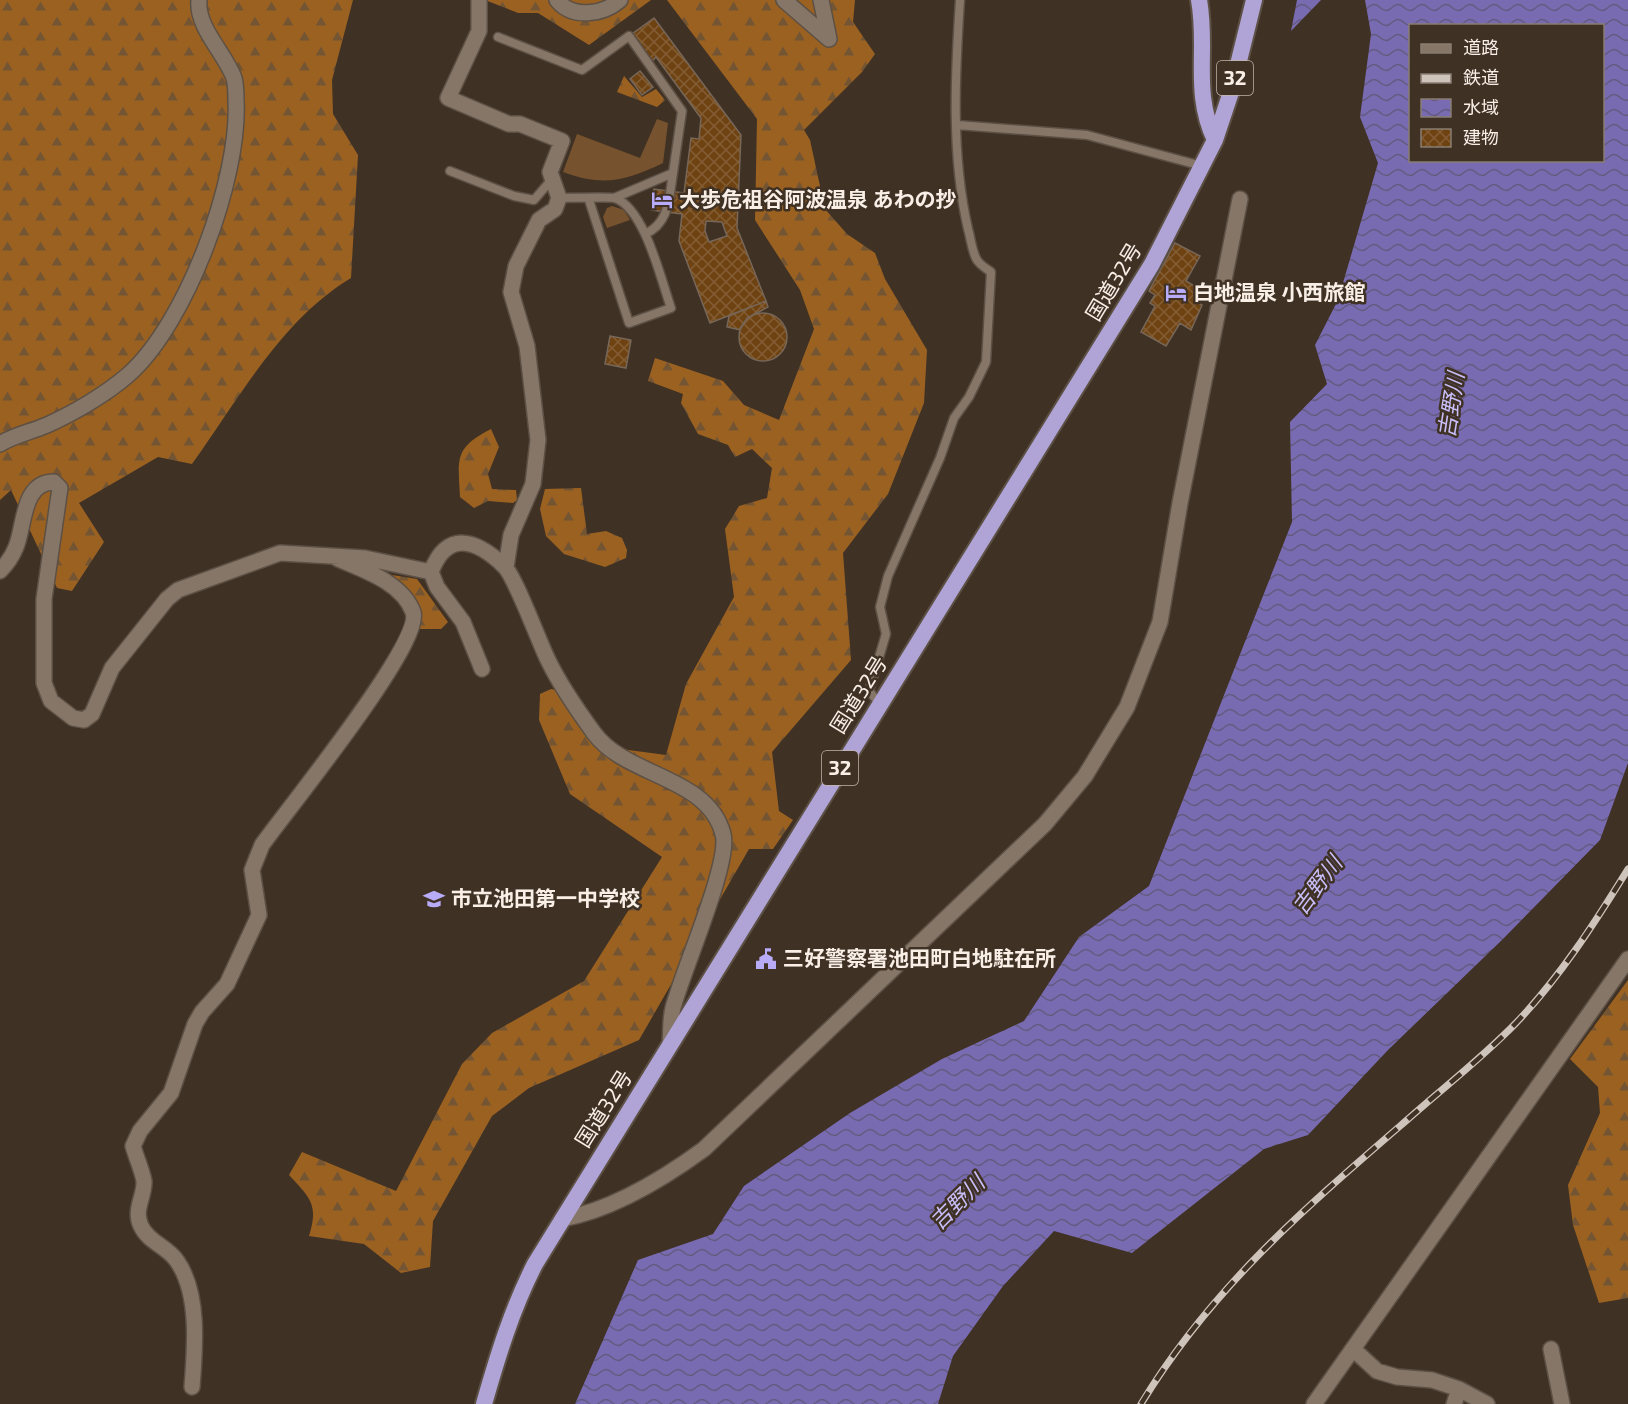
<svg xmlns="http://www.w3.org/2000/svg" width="1628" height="1404" font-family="'Exo 2','Noto Sans JP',sans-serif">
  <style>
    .green { fill: #77522e }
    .forest { fill: url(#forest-firs) }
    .water { fill: url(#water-waves); fill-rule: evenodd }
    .building { fill: url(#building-cross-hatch); stroke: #776759; stroke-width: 1.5; fill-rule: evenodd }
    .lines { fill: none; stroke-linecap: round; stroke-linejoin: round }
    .service-casing { stroke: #5c5045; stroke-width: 11 }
    .minor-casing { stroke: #5c5045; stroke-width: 18 }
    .tertiary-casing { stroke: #5c5045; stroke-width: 18 }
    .trunk-casing { stroke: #5c5045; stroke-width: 20 }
    .service { stroke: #867667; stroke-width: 8 }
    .minor { stroke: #867667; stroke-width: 15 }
    .tertiary { stroke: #867667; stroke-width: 15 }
    .trunk { stroke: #b0a4d7; stroke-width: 16 }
    .rail-casing { stroke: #cfc4bb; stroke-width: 7 }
    .rail { stroke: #3f3124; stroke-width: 4.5; stroke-dasharray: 14; stroke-linecap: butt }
    .labels { text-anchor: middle; stroke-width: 5; stroke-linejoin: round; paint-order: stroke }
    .shield { fill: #3f3124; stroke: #c1b6ac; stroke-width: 1.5 }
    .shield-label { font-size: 20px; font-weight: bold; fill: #f9efe7 }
    .poi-label { font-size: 21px; font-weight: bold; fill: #f9efe7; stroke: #3f3124; text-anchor: start }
    .street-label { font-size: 21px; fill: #f9efe7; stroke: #3f3124 }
    .water-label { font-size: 22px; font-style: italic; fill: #c8bef9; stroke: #3f3124 }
  </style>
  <defs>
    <pattern id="forest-firs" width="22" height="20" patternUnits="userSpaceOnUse" patternTransform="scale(1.5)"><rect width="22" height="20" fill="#9b6121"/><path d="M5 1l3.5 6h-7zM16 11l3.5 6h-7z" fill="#735433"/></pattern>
    <pattern id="water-waves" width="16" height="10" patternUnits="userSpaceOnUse" patternTransform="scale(1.5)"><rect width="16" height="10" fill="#796bb1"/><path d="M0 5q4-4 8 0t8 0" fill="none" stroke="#645b80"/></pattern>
    <pattern id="building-cross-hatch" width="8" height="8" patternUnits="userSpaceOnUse" patternTransform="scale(1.5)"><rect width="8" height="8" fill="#6e4211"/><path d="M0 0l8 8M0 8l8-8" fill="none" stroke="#835e34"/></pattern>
  </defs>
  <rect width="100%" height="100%" fill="#3f3124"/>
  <!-- green -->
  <path class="green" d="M657,119L668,123L663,163C626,181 603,187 563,172L577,134L640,158Z
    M612,206L624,210L630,220L607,228L603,217L607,208Z"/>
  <!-- forest -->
  <path class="forest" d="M0,0H353L332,80L333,114L358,155L351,278C281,320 239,399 192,464L158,457L79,503L104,542L72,591L57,588L11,490L0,500Z
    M485,0H651L589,45L538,13H518Z
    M667,0H855L853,22L875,54L862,72L804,130L810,140L825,209L847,234L875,253L885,279L927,350L924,403L888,494L843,553L851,660L772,752L779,811L793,820L773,849H749L639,1040L529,1088L492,1116L433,1221L430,1267L401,1273L364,1244L309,1236C319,1204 310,1198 289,1175L302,1152L396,1191L462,1064L492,1033L584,981L662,857L570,794L539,720L540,694L551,689L565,692L573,714L621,749L666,755L686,684L734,597L725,529L739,506L767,498L772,468L752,449L735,457L728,445L698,434L681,403L683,394L648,381L655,358L723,381L744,405L779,420L814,329L800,290L755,220L757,119Z
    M624,76L642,97L656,89L665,100L657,107L617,92Z
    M491,429L499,447L488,474L492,489L516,490L517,500L513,503L488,501L474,508L460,497C458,458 454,448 491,429Z
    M581,488L587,534L606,531L622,538L627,550L626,558L605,567L564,554L546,536L540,509L545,489Z
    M392,575L417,579L448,622L441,629H420C421,599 413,594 392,575Z
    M1628,980V1298L1599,1303L1573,1225L1568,1185L1600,1113L1598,1087L1570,1059Z"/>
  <!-- water -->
  <path class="water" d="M1297,0H1321L1291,31Z
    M1365,0H1628V763L1600,840L1503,939L1388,1050L1308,1135L1264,1149L1132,1253L1054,1231L1003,1286L953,1356L938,1404H575L638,1260L713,1234L744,1186L850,1113L942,1059L1024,1021L1079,937L1149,886L1292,522L1290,422L1327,384L1315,345L1338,300L1378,163L1360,117L1371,34ZM1410,26H1602V160H1410Z"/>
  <!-- building -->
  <path class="building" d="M654,18L741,135L737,228L766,301L710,323L679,241L682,214L651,210L654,189L684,193L691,138L699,139L701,118L656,57L652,61L632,34ZM706,221L722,222L727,236L709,242L705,231Z
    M640,71L653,87L642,95L630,79Z
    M1175,243L1200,256L1186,281L1201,290L1196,302L1202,305L1191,330L1180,323L1166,346L1141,332L1155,306L1150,303L1155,295L1149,291Z
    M766,301L768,307L747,318L740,330L727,327L729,316Z
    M739 337a24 24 0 1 1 48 0a24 24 0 1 1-48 0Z
    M610,336L631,340L626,368L605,364Z"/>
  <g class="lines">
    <defs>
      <path id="service" d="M498,37L582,70L629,36L682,111L673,173L614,198
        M957,125L1087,135L1202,166
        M450,171L514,196L534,200L552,179
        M559,198C568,198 611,197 615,198C645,209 661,280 671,308L629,323L589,200
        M645,234C670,223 669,197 673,173
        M880,704L869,691L886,634L880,607L888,576L940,458L954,418L969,397L986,362L991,272C987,269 980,265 977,260C972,252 971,239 968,229C951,155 955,75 960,0"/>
      <path id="minor" d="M479,0V31L448,98L509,124H520L562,141L550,172L559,198L555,209L539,220L516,266L511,292L527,346L538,440L533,484L511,535L506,567
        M557,0C572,19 603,15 620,0
        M784,0L829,39L821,0
        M0,444C14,435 31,432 47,425C74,413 106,394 128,375C187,323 240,178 236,101C236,93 236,85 234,78C225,53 196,27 199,0
        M0,571C7,564 12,557 16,547C25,525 22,482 54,482L60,488L44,599V683L51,701L73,718L84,720L92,714L112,668L167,599L178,590L280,553L365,558L431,572L437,587L463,622L482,669
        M431,572C447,530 476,539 504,566C515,576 539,642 548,660C560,685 578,711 594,733C626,777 708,776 723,834C731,862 682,972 673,1008C670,1019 671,1032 670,1044
        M562,1219C613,1210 663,1179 704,1149L1045,824L1085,776L1127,707L1160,622L1180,503L1240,199
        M1353,1349L1377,1371L1397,1377L1432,1380L1459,1389L1454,1404
        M1551,1349L1562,1404
        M192,1387C195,1349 200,1294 177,1261C168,1247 148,1242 141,1226C133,1210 145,1196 144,1181C142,1170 136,1157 133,1146L140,1131L171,1093L195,1024L202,1012L227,984L259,915L252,870L262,845C286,811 424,642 413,612C402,582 363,570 336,558
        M1459,1389L1487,1404"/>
      <path id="tertiary" d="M1314,1404L1628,959"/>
      <path id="trunk" d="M1199,0C1208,49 1192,92 1215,140
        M484,1404C498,1355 512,1309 535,1264L1152,264L1215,140L1232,89L1254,0"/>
    </defs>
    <!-- service casing -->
    <use href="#service" class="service-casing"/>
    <!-- minor casing -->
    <use href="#minor" class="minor-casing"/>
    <!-- tertiary casing -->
    <use href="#tertiary" class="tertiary-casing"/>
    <!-- trunk casing -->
    <use href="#trunk" class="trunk-casing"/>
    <!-- service -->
    <use href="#service" class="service"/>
    <!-- minor -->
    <use href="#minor" class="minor"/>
    <!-- tertiary -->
    <use href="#tertiary" class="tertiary"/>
    <!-- trunk -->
    <use href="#trunk" class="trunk"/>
    <defs>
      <path id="rail" d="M1141,1404C1212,1287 1305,1208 1407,1120C1443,1088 1482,1058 1516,1023C1560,977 1594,924 1628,869"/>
    </defs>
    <!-- rail casing -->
    <use href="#rail" class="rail-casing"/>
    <!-- rail -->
    <use href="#rail" class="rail"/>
  </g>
  <!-- icons -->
  <defs>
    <symbol id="hotel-bare" viewBox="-9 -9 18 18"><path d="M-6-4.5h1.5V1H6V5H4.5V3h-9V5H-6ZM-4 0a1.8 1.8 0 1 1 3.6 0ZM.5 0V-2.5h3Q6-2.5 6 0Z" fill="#b8abf7" stroke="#3f3124" stroke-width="2.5" paint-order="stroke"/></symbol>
    <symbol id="school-bare" viewBox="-9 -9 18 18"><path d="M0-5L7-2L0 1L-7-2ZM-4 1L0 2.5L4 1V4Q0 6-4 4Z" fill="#b8abf7" stroke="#3f3124" stroke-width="2.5" paint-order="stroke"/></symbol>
    <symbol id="civic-bare" viewBox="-9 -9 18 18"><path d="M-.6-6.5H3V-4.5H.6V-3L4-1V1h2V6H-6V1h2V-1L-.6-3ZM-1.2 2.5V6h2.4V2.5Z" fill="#b8abf7" stroke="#3f3124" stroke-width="2.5" paint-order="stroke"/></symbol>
  </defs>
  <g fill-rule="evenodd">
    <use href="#hotel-bare" x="647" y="185" width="30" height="30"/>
    <use href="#hotel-bare" x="1161" y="278" width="30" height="30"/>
    <use href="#school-bare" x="419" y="884" width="30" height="30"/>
    <use href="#civic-bare" x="751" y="944" width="30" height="30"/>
  </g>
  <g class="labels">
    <!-- shield labels -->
    <g class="shield">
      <rect x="1217" y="61" width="36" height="34" rx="4.5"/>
      <rect x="822" y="751" width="36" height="34" rx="4.5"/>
    </g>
    <g class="shield-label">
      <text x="1235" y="85">32</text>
      <text x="840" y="775">32</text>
    </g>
    <!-- poi labels -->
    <g class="poi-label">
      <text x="679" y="207">大歩危祖谷阿波温泉 あわの抄</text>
      <text x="1193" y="300">白地温泉 小西旅館</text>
      <text x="451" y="906">市立池田第一中学校</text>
      <text x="783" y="966">三好警察署池田町白地駐在所</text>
    </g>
    <!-- street labels -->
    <g class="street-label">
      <text transform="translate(1114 282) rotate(-59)" y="7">国道32号</text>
      <text transform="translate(859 695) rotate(-58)" y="7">国道32号</text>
      <text transform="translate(604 1109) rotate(-58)" y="7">国道32号</text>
    </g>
    <!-- water labels -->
    <g class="water-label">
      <text transform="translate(1451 405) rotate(-81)" y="8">吉野川</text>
      <text transform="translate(1317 885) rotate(-53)" y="8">吉野川</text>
      <text transform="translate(957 1202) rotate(-45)" y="8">吉野川</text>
    </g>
  </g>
  <!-- legend -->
  <rect x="1409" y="24" width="195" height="138" fill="#3f3124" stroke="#897d72" stroke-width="1.5"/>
  <rect x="1421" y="44" width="30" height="9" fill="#867667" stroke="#897d72" stroke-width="1.5"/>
  <text x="1463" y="54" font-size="18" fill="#f9efe7">道路</text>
  <rect x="1421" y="74" width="30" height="9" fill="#cfc4bb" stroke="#897d72" stroke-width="1.5"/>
  <text x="1463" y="84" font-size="18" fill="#f9efe7">鉄道</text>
  <rect x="1421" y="99" width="30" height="18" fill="url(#water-waves)" stroke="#897d72" stroke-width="1.5"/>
  <text x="1463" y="114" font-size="18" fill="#f9efe7">水域</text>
  <rect x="1421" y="129" width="30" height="18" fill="url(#building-cross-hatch)" stroke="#897d72" stroke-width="1.5"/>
  <text x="1463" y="144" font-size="18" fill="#f9efe7">建物</text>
</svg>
